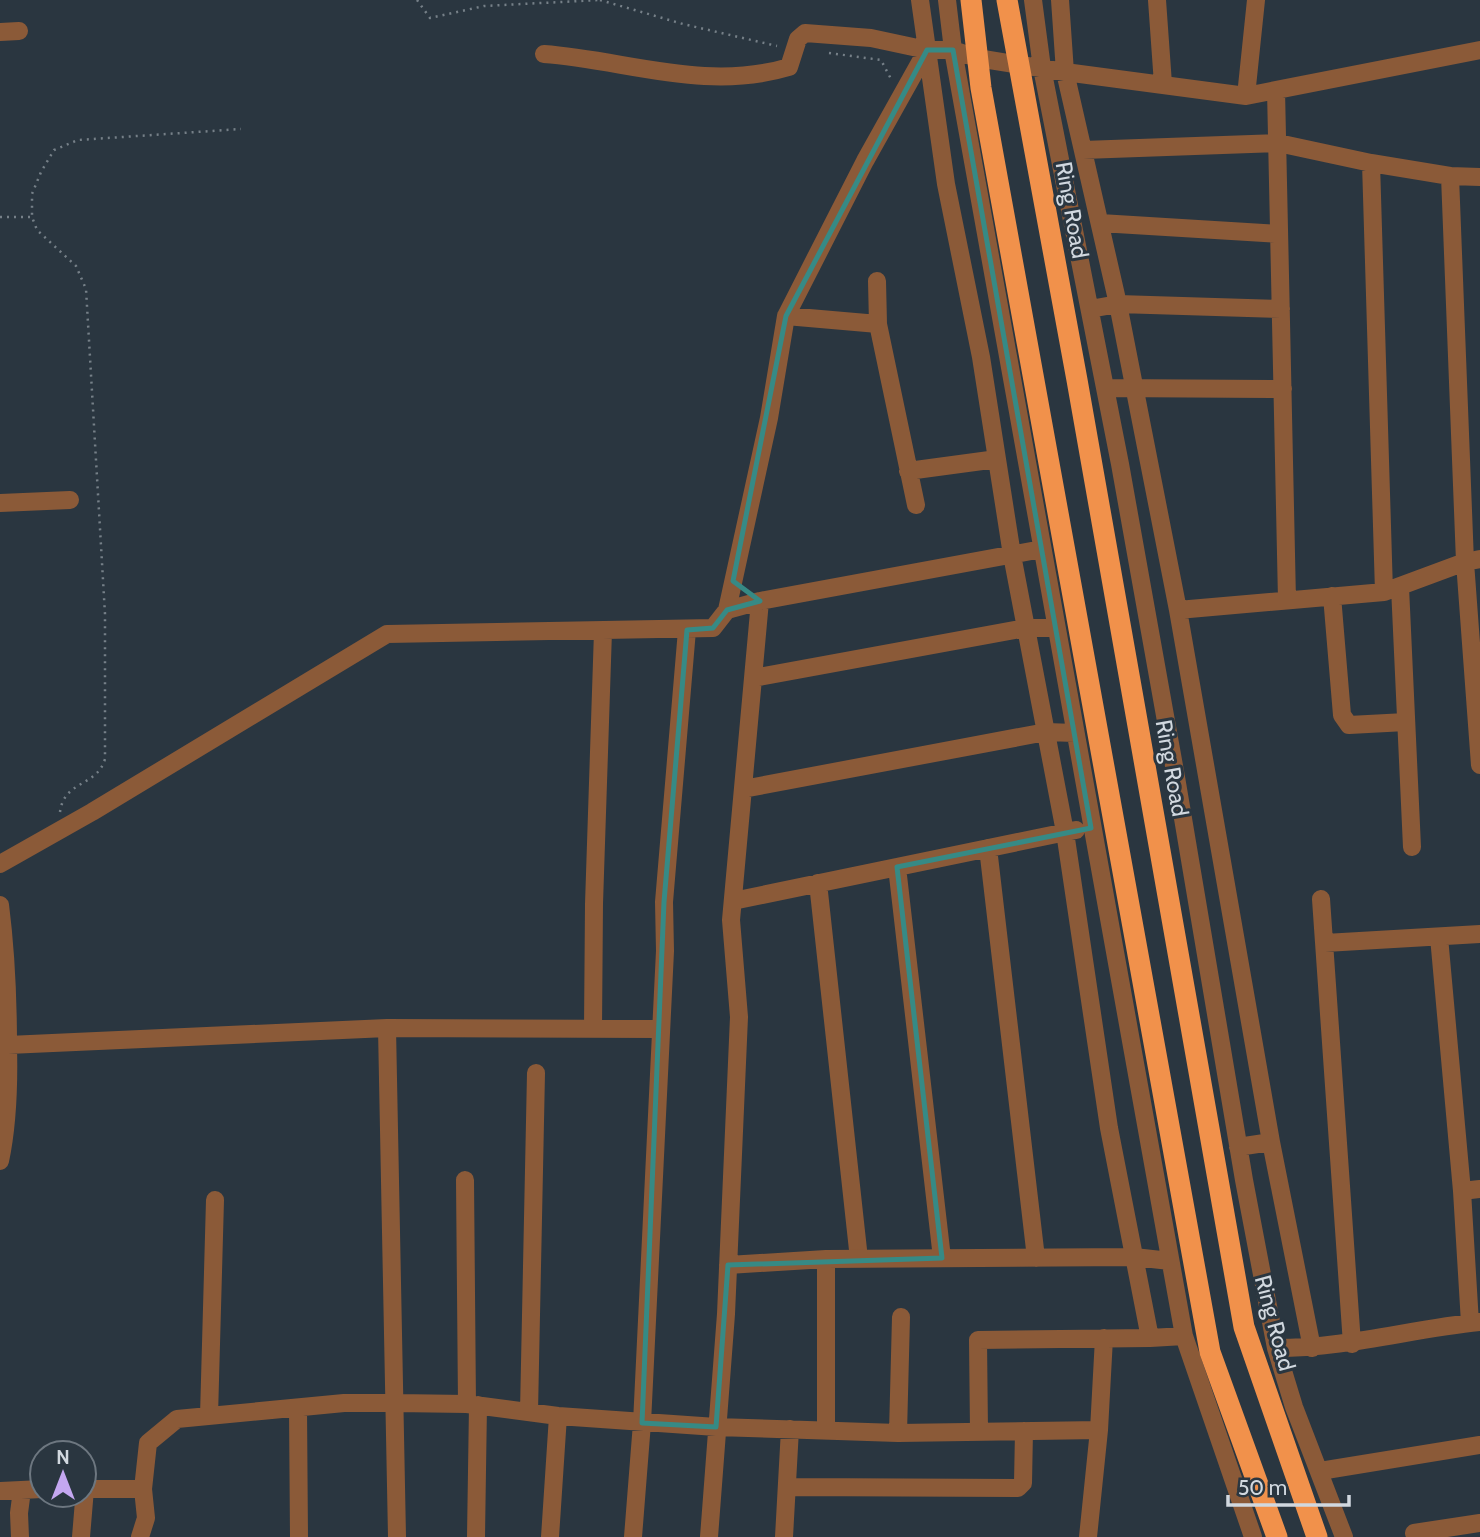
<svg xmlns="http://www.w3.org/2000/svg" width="1480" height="1537" font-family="Cabin,sans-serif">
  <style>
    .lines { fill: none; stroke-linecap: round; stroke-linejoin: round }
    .path { stroke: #768088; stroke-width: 2.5; stroke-dasharray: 2 5; stroke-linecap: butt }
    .minor { stroke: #8b5a38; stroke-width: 18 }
    .highway { stroke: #f1914b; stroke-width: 21 }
    .marked { fill: none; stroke: #368a85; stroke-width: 5; stroke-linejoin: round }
    .labels { text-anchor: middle; stroke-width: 6; stroke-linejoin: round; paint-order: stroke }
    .street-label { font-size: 23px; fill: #d1d8df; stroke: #2a3640 }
  </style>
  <rect width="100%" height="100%" fill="#2a3640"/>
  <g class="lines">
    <!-- path -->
    <path class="path" d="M417,0L430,18L484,6L599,0
      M600,0L683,24L777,46
      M829,53L881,60L891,79
      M0,217H32
      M60,812C64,780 97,787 105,759V614L86,289L76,266L37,230L32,217V194L41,172L54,150L78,140L241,129"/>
    <!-- minor -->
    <path class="minor" d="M920,0L946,184L981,357L1012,555L1065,832L1109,1128L1150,1338
      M947,0L953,50L1184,1336L1253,1537
      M1033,0L1042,68L1120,464L1176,777L1244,1180L1276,1348L1294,1407L1344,1537
      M1060,0L1065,72L1118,304L1178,610L1271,1142L1238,1147
      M1157,0L1163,84
      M0,32L19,31
      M544,54C626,60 706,92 789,67L798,39L805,33L871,38L927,50
      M1276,90L1287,600
      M1246,96L1256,0
      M1083,150L1278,143L1371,163L1450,176L1465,562L1384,592L1178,610
      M1371,163L1384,592
      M1450,176L1480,177
      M1100,223L1279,234
      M877,281L878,324L916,505
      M1090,309L1118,304L1281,309
      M786,316L878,324
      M1105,388L1283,389
      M908,471L997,459
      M0,503L70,500
      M1480,559L1465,562L1480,765
      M1400,587L1412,847
      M1332,596L1342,715L1349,725L1406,722
      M727,610L760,601L1042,549
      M753,678L1026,628H1056
      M743,789L1046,732L1075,733
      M988,848L1036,1258
      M0,864L92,812L387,634L713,628L727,610L769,418L786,316L865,161L927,50H953L977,58L1065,72L1246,96L1480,50
      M897,867L942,1258
      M818,883L859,1259
      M1321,899L1352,1344
      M733,901L1076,830
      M0,905C6,952 8,999 8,1046C9,1085 8,1123 0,1161
      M1439,937L1462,1191L1470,1323
      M1325,943L1480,934
      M387,1028L397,1537
      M593,1029L594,904L603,631
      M8,1045L387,1028L661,1029
      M1271,1142L1312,1348
      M465,1180L467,1404
      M1462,1191L1480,1189
      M826,1259V1431
      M728,1265L826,1259L1134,1257L1170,1261
      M1276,1348C1346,1348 1411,1329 1480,1322
      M298,1408L299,1537
      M529,1412L536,1073
      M209,1416L215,1200
      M979,1431L978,1340L1150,1338L1184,1336
      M898,1433L901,1317
      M1320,1471L1480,1445
      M787,1487L1018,1488L1023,1483L1024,1431
      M84,1489H143
      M0,1491L42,1489
      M1414,1533L1480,1523
      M20,1537L19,1513L22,1490
      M81,1537L85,1489
      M140,1537L146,1518L143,1489L148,1443L177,1419L344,1403H396L467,1404L558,1416L716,1427L898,1433L1099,1430
      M476,1537L478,1405
      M550,1537L558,1416
      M633,1537L642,1423L665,951L664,902L687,630
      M709,1537L726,1314L739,1017L731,920L760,601
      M784,1537L790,1429
      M1088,1537L1099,1430L1104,1338"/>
    <!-- highway -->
    <path class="highway" d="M971,0L981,88L1210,1352L1277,1537
      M1007,0L1077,380L1244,1327L1317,1537"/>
  </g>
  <!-- marked area -->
  <path class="marked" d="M927,50H953L1091,828L897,867L942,1258L728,1265L716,1427L642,1423L664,902L687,630L713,628L727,610L760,601L733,581L786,316Z"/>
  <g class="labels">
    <!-- street labels -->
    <g class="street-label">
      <text transform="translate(1072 210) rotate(80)" y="8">Ring Road</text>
      <text transform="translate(1172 768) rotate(80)" y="8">Ring Road</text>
      <text transform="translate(1275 1323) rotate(75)" y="8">Ring Road</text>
    </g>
  </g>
  <!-- north arrow -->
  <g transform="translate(63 1474)"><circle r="33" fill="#2a3640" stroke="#6d7780" stroke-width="2"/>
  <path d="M0-5L12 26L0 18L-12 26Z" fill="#c4a7f1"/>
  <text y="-10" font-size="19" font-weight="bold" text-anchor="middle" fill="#d1d8df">N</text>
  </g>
  <!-- scale -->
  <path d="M1228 1495v10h121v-10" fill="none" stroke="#d1d8df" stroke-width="3.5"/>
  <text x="1238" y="1495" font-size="21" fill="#d1d8df" stroke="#2a3640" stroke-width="5" paint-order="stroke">50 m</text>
</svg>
